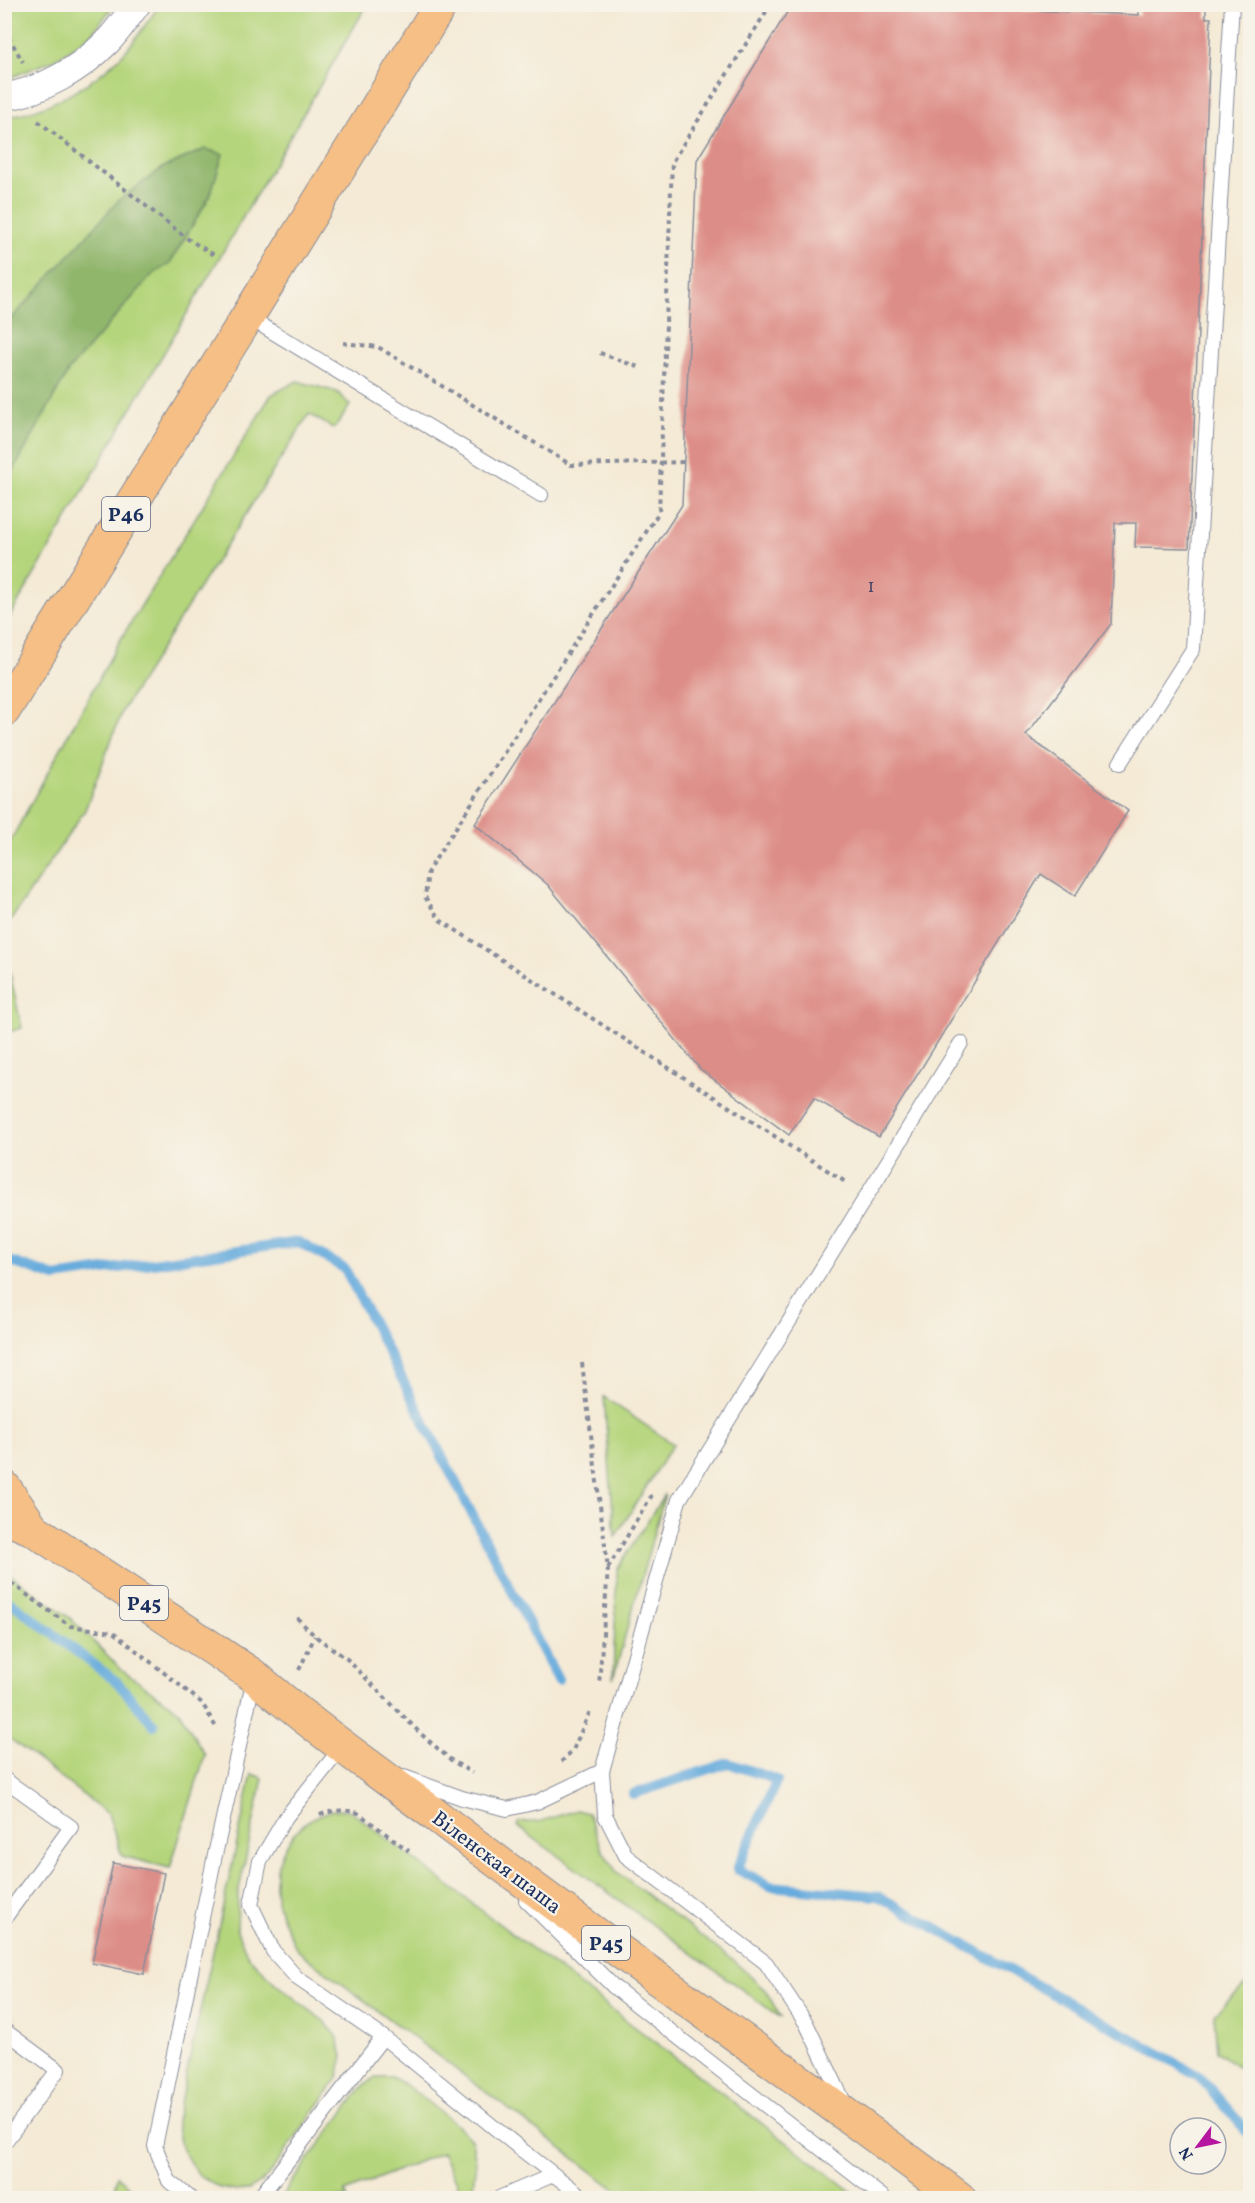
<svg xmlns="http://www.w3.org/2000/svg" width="1255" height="2203" font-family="Vollkorn,serif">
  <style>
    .green { fill: #b5d57c; stroke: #68826d; stroke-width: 1.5 }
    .forest { fill: #90b66c; stroke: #567265; stroke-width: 1.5 }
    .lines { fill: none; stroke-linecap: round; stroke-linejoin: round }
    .stream { stroke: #67acdd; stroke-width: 10 }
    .building { fill: #dd8d87 }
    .lane-casing { stroke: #888c9a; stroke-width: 16 }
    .street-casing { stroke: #888c9a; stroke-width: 29 }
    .primary-casing { stroke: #888c9a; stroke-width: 35 }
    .path { stroke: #888c9a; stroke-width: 4; stroke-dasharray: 4.5 4.5; stroke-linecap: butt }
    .lane { stroke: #fff; stroke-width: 14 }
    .street { stroke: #fff; stroke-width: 27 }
    .primary { stroke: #f5bf86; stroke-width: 33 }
    .labels { text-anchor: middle; stroke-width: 4.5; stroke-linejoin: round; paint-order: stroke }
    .number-label { font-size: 18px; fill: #4c4668 }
    .shield { fill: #f7f3e8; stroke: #5d6a87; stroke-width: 1.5 }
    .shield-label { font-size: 20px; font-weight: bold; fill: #1b2f5e }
    .street-label { font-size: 21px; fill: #1b2f5e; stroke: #f7f3e8 }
  </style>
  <rect width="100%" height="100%" fill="#f7f3e8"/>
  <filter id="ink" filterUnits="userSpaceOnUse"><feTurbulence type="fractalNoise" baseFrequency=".0167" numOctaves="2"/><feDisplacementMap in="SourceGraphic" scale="12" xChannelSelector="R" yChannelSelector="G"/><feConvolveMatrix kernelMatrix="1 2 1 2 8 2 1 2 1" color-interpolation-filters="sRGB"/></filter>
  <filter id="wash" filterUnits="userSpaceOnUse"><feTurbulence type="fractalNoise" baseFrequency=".008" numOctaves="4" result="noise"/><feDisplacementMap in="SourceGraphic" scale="24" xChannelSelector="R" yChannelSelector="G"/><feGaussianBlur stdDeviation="1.35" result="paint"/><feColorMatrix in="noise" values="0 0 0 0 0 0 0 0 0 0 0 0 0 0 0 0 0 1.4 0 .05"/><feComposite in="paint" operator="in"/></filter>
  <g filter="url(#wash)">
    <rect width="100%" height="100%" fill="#f4ead5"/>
    <!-- green -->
    <path class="green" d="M5,4H114V5L92,34L56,59L5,80Z
      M160,5H367L5,625V117C47,111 90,87 121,56C136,41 147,21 160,5Z
      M297,381L337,392L350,405L338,424L333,428L309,414L123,709L85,810L5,929V851L119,642L271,395Z
      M4,948L22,1028L5,1033H4Z
      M604,1397L673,1444L615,1537Z
      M665,1494L613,1679L617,1569Z
      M5,1571L70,1618L123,1671L179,1711L205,1755L170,1868L122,1856L108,1814L5,1735Z
      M252,1774L263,1778L238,1894L237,1931L248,1956L276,1984L325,2022L337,2036L343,2056L338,2078L267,2177L249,2190L235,2191L217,2187L196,2173L181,2147L176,2121Z
      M333,1810H349L860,2198H627L297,1950C288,1931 274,1905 275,1883C276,1859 290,1832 311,1819C317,1815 326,1813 333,1810Z
      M577,1810L588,1813L602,1850L616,1871L736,1963L766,1991L781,2018L517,1826L519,1822H538Z
      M1250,1980V2076L1217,2051L1214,2014Z
      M375,2077H392L406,2085L459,2127L472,2141L476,2162L473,2186L463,2198L442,2152L345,2192L348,2198H280L360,2090Z
      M117,2176L143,2198H112Z"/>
    <!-- forest -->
    <path class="forest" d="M205,149L223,154L210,196L170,263L151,276L69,370L5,486V326L119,200L164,167Z"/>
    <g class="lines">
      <!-- stream -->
      <path class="stream" d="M9,1261L55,1277L299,1242L345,1269L558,1680
        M4,1597L117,1682L154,1725
        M633,1794L728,1763L777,1780L737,1869L770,1886L878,1896L1199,2076L1250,2135"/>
    </g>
    <g id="blocks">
      <!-- building -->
      <path class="building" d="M792,4H895L1139,15V4H1206V18H1211L1189,548L1135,547L1136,523H1115L1111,624L1026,735L1128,811L1075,896L1041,874L879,1137L814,1098L789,1135L700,1069L547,884L475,824L682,505L697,160Z
        M113,1863L164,1873L144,1974L92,1963Z"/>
    </g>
  </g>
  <g filter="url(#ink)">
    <use href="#blocks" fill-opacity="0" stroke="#888c9a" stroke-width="1.5"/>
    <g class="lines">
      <defs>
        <path id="lane" d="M248,317L541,495
          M1120,763L1193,649L1232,4
          M342,1747L286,1817L260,1861L251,1905L273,1951L297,1978L383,2037L522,2150L584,2198
          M404,1777L462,1798L507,1809L537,1802L602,1771
          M4,1779L71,1827L4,1919
          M526,1900L614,1987L884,2198
          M4,2030L58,2070L4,2143
          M845,2104L806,2023L766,1963L626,1856L605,1815L602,1771L679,1500L961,1043
          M190,2198L169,2181L155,2146L215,1855L254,1678
          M259,2198L383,2037
          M499,2198L553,2175"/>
        <path id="street" d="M4,97C43,91 80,69 107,42C118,31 127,17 137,4"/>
        <path id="primary" d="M4,710L441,4
          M4,1487L33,1529
          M4,1517L33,1529L254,1676C313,1727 377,1771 438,1817C609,1947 787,2069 959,2198"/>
      </defs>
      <!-- lane casing -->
      <use href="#lane" class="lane-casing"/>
      <!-- street casing -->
      <use href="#street" class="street-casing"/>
      <!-- primary casing -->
      <use href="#primary" class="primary-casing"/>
      <!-- path -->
      <path class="path" d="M771,4L672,162L659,512L428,871L425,897L440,920L847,1183
        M4,29L23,62
        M38,121L188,239L214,255
        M343,343L378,347L571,465L684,462
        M600,353L638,367
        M582,1363L608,1569L599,1685
        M608,1568L652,1495
        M4,1578L70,1626L113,1632L202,1703L217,1729
        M297,1618L315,1636L347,1659L421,1734L451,1760L472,1773
        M299,1670L315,1636
        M561,1762L573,1750L591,1709
        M320,1815C333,1810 344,1809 358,1813L409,1851"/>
      <!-- lane -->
      <use href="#lane" class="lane"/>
      <!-- street -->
      <use href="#street" class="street"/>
      <!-- primary -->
      <use href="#primary" class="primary"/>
    </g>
  </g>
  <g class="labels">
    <!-- number labels -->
    <g class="number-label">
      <text x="871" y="592">1</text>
    </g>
    <!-- shield labels -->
    <g class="shield">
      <rect x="102" y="497" width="48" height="34" rx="4.5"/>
      <rect x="120" y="1586" width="48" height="34" rx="4.5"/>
      <rect x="582" y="1926" width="48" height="34" rx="4.5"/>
    </g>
    <g class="shield-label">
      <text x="126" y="521">Р46</text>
      <text x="144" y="1610">Р45</text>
      <text x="606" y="1950">Р45</text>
    </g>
    <!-- street labels -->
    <g class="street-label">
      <text transform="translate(497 1862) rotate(37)" y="7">Віленская шаша</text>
    </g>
  </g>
  <!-- margin -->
  <rect width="1255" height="2203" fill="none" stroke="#f7f3e8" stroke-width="24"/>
  <!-- north arrow -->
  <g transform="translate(1198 2146) rotate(238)"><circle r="28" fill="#f7f3e8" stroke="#9fa5b1" stroke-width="1.5"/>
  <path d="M0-4.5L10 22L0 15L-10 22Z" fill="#b5179e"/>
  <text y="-9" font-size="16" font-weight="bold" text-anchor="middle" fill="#1b2f5e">N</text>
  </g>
</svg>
